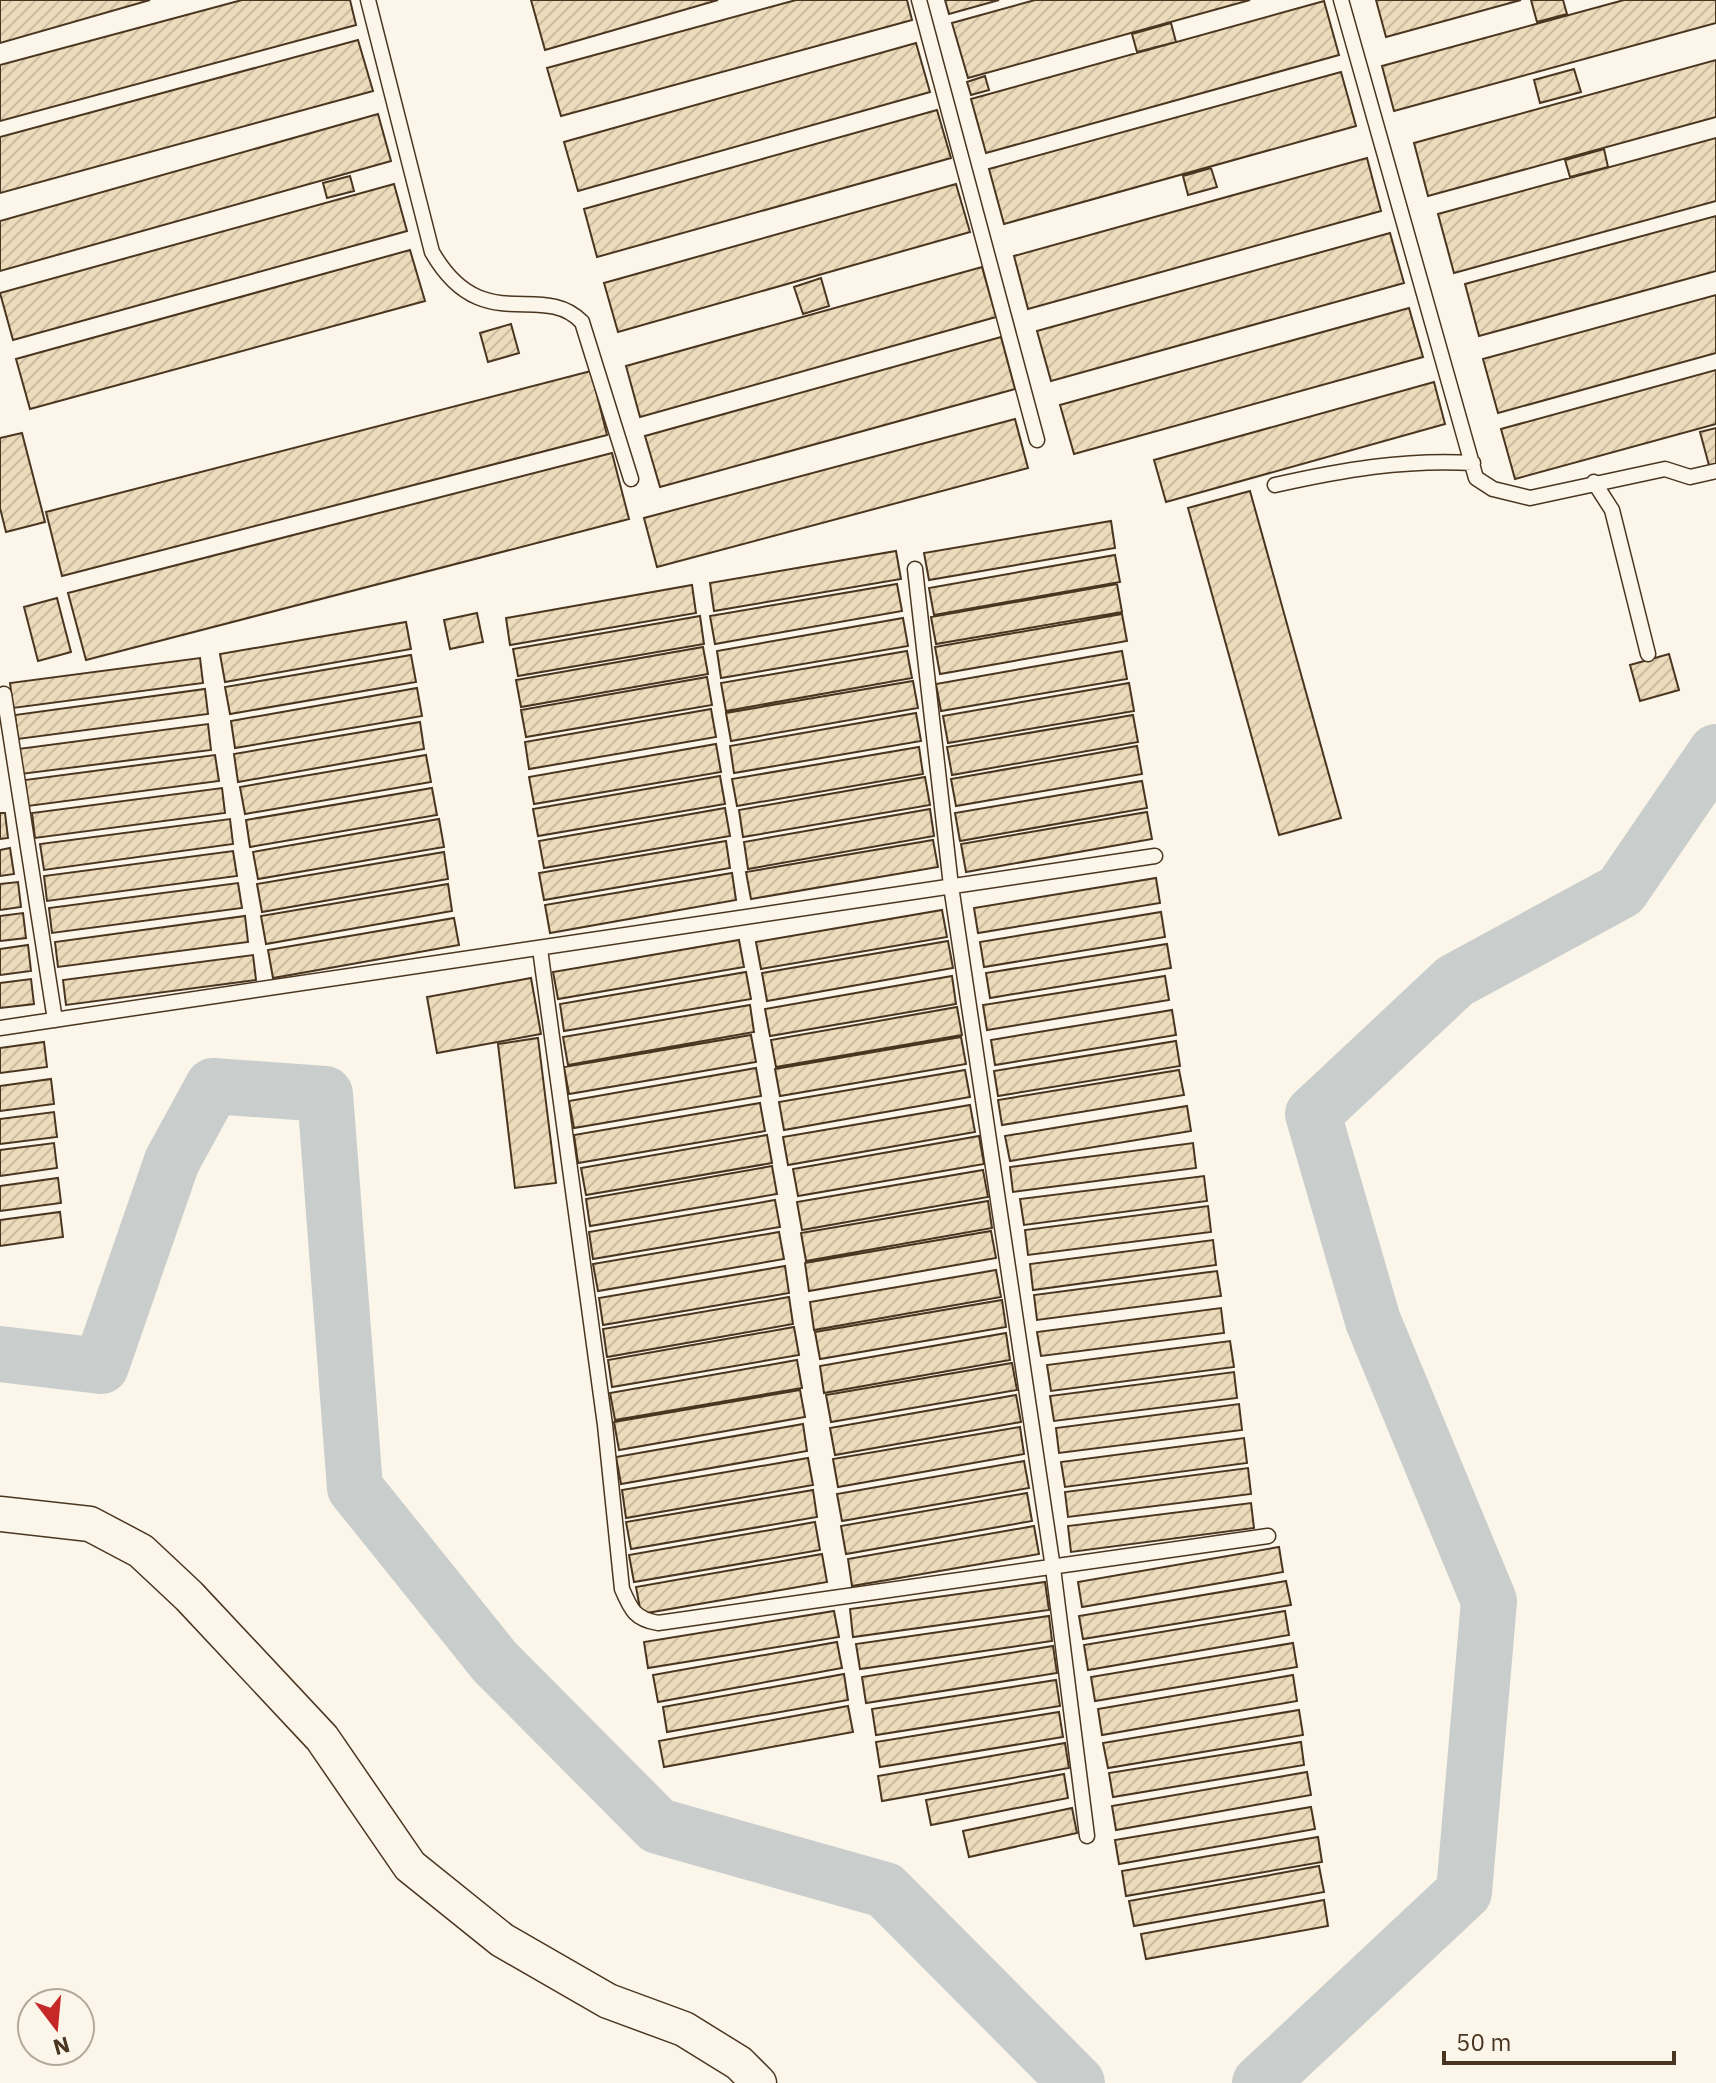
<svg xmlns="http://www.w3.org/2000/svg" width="1716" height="2083" font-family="'IBM Plex Sans',sans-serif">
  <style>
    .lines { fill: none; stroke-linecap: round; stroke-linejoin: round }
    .river { stroke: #c9cecd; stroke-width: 56 }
    .building { fill: url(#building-hatch); stroke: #4a3520; stroke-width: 2 }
    .service-casing { stroke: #4a3520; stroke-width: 17 }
    .tertiary-casing { stroke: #4a3520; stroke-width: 37 }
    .service { stroke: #fbf6e9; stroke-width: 14 }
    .tertiary { stroke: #fbf6e9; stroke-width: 34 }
  </style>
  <defs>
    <pattern id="building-hatch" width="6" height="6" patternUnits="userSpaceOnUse" patternTransform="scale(2)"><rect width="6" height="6" fill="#ecdcbc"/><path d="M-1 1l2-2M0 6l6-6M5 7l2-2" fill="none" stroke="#ccbda1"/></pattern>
  </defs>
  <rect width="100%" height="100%" fill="#fbf6e9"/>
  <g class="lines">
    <!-- river -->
    <path class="river" d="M0,1354L101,1366L172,1161L213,1086L325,1094L355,1488L495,1662L658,1826L885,1890L1077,2083
      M1260,2083L1464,1892L1489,1601L1373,1321L1313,1114L1455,981L1621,891L1716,752"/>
  </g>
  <!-- building -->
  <path class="building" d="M0,0H150L0,43Z
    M242,0H350L356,25L0,121V65Z
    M531,0H718L545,50Z
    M796,0H907L912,20L561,116L547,68Z
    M945,0H999L949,14Z
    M1035,0H1250L968,78L952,23Z
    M1376,0H1521L1386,37Z
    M1531,0H1563L1567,14L1537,22Z
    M1624,0H1716V23L1394,111L1382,66Z
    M1324,1L1339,55L986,153L971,99Z
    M1171,23L1176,42L1137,52L1132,34Z
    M358,40L373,91L0,193V137Z
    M916,43L930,92L578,191L564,142Z
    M1716,60V117L1428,196L1414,143Z
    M1574,69L1581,92L1540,103L1534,80Z
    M1341,72L1356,126L1004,224L989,169Z
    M985,76L989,90L971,95L967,82Z
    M937,110L951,158L597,257L584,209Z
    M378,114L391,161L0,271V221Z
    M1716,138V201L1454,273L1438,214Z
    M1604,149L1608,167L1570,177L1565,160Z
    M1367,158L1381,211L1028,309L1014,256Z
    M1211,168L1217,187L1188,195L1183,176Z
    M350,176L354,191L327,198L323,183Z
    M394,184L407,231L13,340L0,293Z
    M956,184L970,232L618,332L604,283Z
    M1716,216V271L1479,336L1465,284Z
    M1390,233L1404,283L1051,381L1037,331Z
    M410,250L425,301L30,409L16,359Z
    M982,267L996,317L640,417L626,366Z
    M821,278L829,306L803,314L794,287Z
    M1716,295V353L1498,413L1483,359Z
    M1409,308L1423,357L1074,454L1060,405Z
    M511,324L519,353L488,362L480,333Z
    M1001,337L1015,389L660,487L645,436Z
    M1716,370V424L1515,479L1501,429Z
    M591,371L607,435L62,576L46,512Z
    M1434,382L1445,424L1166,502L1154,460Z
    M1015,419L1028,468L657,567L644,518Z
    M1716,428V467L1710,469L1700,432Z
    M22,433L45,522L6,532L0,508V438Z
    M612,453L629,519L86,660L68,593Z
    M1250,491L1341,818L1279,835L1188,508Z
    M1111,521L1115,548L929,580L924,553Z
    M896,551L901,579L714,611L710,583Z
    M1115,555L1120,582L934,615L929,588Z
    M897,584L902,611L715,644L710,616Z
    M1117,584L1122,612L936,644L931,617Z
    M692,585L696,613L510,645L506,618Z
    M57,598L71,652L38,661L24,607Z
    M477,613L483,642L450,649L444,620Z
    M1122,614L1127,641L940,674L935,647Z
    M700,616L704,644L518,676L513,649Z
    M903,618L908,646L721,678L717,651Z
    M406,622L411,649L225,682L220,654Z
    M703,647L708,674L521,707L516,680Z
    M907,651L912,678L726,711L721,683Z
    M1122,651L1127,679L941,711L936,684Z
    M1669,654L1679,690L1640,701L1630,665Z
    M411,655L416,682L230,714L225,687Z
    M200,658L203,683L13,708L10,683Z
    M707,677L712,705L526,737L521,710Z
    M913,681L918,708L731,741L726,713Z
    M1129,683L1134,711L948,743L943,716Z
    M417,688L422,716L235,748L231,721Z
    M205,689L208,714L18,739L15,715Z
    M711,709L716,737L529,769L525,742Z
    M916,713L921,741L734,773L730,746Z
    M1133,715L1138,742L952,775L947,747Z
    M420,722L424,749L238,782L234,754Z
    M208,724L211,750L21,774L18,749Z
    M716,744L721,772L534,804L529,777Z
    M1137,746L1142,774L956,806L951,779Z
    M919,747L923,774L737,806L732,779Z
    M215,755L219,781L28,806L25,780Z
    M426,755L431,782L245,814L240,787Z
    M720,776L725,804L538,836L533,809Z
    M925,777L930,805L743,837L739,810Z
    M1142,781L1147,808L960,841L955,813Z
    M222,788L225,813L35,838L32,813Z
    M432,788L437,815L250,847L246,820Z
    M725,808L730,836L544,868L539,841Z
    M930,809L934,836L748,869L744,842Z
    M1147,812L1152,839L966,872L961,844Z
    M0,813H5L8,838L0,839Z
    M230,819L233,844L44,870L40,844Z
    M439,819L444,847L258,879L253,852Z
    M933,840L938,867L751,899L746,872Z
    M726,841L730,868L544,900L539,873Z
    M10,848L14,874L0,876V850Z
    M233,851L237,876L47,901L44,876Z
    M444,852L448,879L262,912L257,884Z
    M732,873L736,900L550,933L545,905Z
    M1156,878L1160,903L978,933L974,908Z
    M18,882L21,907L0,910V884Z
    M238,883L242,908L52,933L49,908Z
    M448,884L452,911L266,944L261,916Z
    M942,910L947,937L761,969L756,942Z
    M1161,912L1165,937L984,967L980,942Z
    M23,913L26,938L0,941V916Z
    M245,916L248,942L58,967L55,942Z
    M454,918L459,945L273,978L268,950Z
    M739,940L744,967L558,999L553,972Z
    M948,941L953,968L767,1001L762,973Z
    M1167,944L1171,968L990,998L986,973Z
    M28,945L31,971L0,975V949Z
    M253,955L256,980L66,1005L63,980Z
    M746,972L751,999L564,1031L560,1004Z
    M952,976L956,1004L770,1036L765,1009Z
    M1165,976L1169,1000L987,1030L983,1005Z
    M531,978L541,1034L437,1053L427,997Z
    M31,979L34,1004L0,1008V983Z
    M750,1005L754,1032L568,1065L563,1037Z
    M957,1007L962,1035L776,1067L771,1040Z
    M1172,1010L1176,1035L995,1065L991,1040Z
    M751,1035L756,1062L569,1094L564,1067Z
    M961,1037L966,1064L780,1096L775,1069Z
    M538,1038L556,1183L515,1188L498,1044Z
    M1176,1041L1180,1066L998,1096L994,1071Z
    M44,1042L47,1067L0,1073V1048Z
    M756,1068L761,1096L574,1128L569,1101Z
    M965,1070L970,1097L784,1130L779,1102Z
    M1179,1070L1184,1095L1002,1125L998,1100Z
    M51,1079L54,1104L0,1111V1086Z
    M760,1103L765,1131L578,1163L574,1135Z
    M970,1105L975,1132L788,1165L783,1137Z
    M1187,1106L1191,1131L1010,1161L1005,1136Z
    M54,1112L57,1137L0,1144V1119Z
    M767,1135L772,1163L586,1195L581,1168Z
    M979,1136L984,1164L798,1196L793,1169Z
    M54,1143L57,1168L0,1176V1150Z
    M1193,1143L1196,1168L1013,1192L1010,1167Z
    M772,1166L777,1194L590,1226L586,1199Z
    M983,1170L988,1197L802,1230L797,1202Z
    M1204,1176L1207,1201L1024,1225L1020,1199Z
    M58,1178L61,1203L0,1211V1186Z
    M775,1200L780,1227L593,1259L589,1232Z
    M988,1201L992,1228L806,1261L801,1233Z
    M1208,1206L1211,1232L1028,1255L1025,1230Z
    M60,1212L63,1237L0,1246V1220Z
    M991,1231L996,1258L809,1291L805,1263Z
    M779,1232L784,1259L598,1291L593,1264Z
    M1213,1240L1216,1265L1033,1290L1030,1264Z
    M785,1266L789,1293L603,1325L599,1298Z
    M996,1270L1001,1297L814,1330L810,1302Z
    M1217,1271L1221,1296L1037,1320L1034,1295Z
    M789,1297L793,1324L607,1357L603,1329Z
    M1002,1300L1006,1327L820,1359L815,1332Z
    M1221,1308L1224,1333L1041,1356L1037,1332Z
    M794,1327L799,1355L612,1387L608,1360Z
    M1006,1333L1010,1360L824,1393L820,1366Z
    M1230,1341L1234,1367L1051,1391L1047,1365Z
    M797,1360L802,1388L615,1420L610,1393Z
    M1012,1363L1017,1390L831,1422L826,1395Z
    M1234,1372L1237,1398L1054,1421L1050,1396Z
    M800,1390L805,1417L619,1450L614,1422Z
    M1016,1395L1021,1422L835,1455L830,1428Z
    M1239,1404L1242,1430L1059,1453L1056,1428Z
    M803,1424L807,1451L621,1484L616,1457Z
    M1020,1427L1024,1454L838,1487L833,1459Z
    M1244,1438L1247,1463L1065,1487L1061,1462Z
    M808,1458L813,1485L626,1518L622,1490Z
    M1024,1461L1029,1488L842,1521L837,1494Z
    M1248,1468L1251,1494L1068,1517L1065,1492Z
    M813,1490L817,1517L631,1549L626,1522Z
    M1027,1493L1032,1521L846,1554L841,1526Z
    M1251,1503L1254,1528L1071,1552L1068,1526Z
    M815,1522L820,1550L634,1582L629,1555Z
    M1034,1526L1039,1554L852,1586L848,1559Z
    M1279,1547L1283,1572L1082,1607L1078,1582Z
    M822,1554L827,1582L641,1614L636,1587Z
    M1286,1581L1291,1605L1083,1639L1079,1616Z
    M1045,1582L1049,1610L853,1637L850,1609Z
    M834,1611L839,1637L648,1668L644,1642Z
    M1285,1611L1289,1635L1088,1670L1084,1645Z
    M1049,1616L1052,1641L860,1669L856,1644Z
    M837,1642L842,1668L658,1702L653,1675Z
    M1293,1643L1297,1667L1095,1701L1091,1677Z
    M1053,1646L1057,1673L866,1703L862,1677Z
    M844,1674L848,1700L667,1732L663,1707Z
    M1293,1675L1297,1701L1102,1735L1098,1709Z
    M1056,1680L1060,1706L876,1735L872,1709Z
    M848,1706L853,1732L664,1767L659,1741Z
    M1299,1710L1303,1735L1108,1768L1103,1743Z
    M1059,1712L1063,1737L880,1767L876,1742Z
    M1301,1742L1304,1765L1113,1797L1109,1773Z
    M1065,1743L1069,1768L882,1801L878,1776Z
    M1307,1772L1311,1795L1116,1830L1112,1806Z
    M1064,1774L1068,1798L931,1825L926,1800Z
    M1311,1807L1315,1829L1119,1864L1115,1840Z
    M1072,1808L1077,1833L969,1857L963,1831Z
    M1318,1837L1322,1862L1126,1896L1122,1871Z
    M1319,1866L1324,1892L1134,1926L1129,1901Z
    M1324,1900L1328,1926L1146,1959L1141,1934Z"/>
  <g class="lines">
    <defs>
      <path id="service" d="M368,0L432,252C482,339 541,280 582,322L631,479
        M919,0L1037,440
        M1341,0L1476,478L1493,489L1530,498L1665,469L1690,477L1716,471
        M1594,482L1612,510L1648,654
        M1275,485C1342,470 1404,459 1473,463
        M915,569L951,886L1053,1568L1087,1836
        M4,694L55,1020
        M540,949L605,1425L622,1589C631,1610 635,1619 658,1623L1268,1536
        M0,1028L1155,856"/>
      <path id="tertiary" d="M0,1514L90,1524L141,1551L189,1596L322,1738L410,1866L502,1940L608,2001L684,2029L739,2063L759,2083"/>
    </defs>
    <!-- service casing -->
    <use href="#service" class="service-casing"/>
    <!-- tertiary casing -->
    <use href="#tertiary" class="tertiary-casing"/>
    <!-- service -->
    <use href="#service" class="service"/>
    <!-- tertiary -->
    <use href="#tertiary" class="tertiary"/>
  </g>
  <!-- north arrow -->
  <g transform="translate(56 2027) rotate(164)"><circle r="38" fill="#fbf6e9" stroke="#b4a999" stroke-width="2"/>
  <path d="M0-6L14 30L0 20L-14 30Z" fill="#c62828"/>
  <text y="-12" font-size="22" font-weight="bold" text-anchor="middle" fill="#4a3520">N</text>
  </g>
  <!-- scale -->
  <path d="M1444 2051v12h230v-12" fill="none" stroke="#4a3520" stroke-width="4"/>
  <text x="1456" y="2051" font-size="24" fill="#4a3520" stroke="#fbf6e9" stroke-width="6" paint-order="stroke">50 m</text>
</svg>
